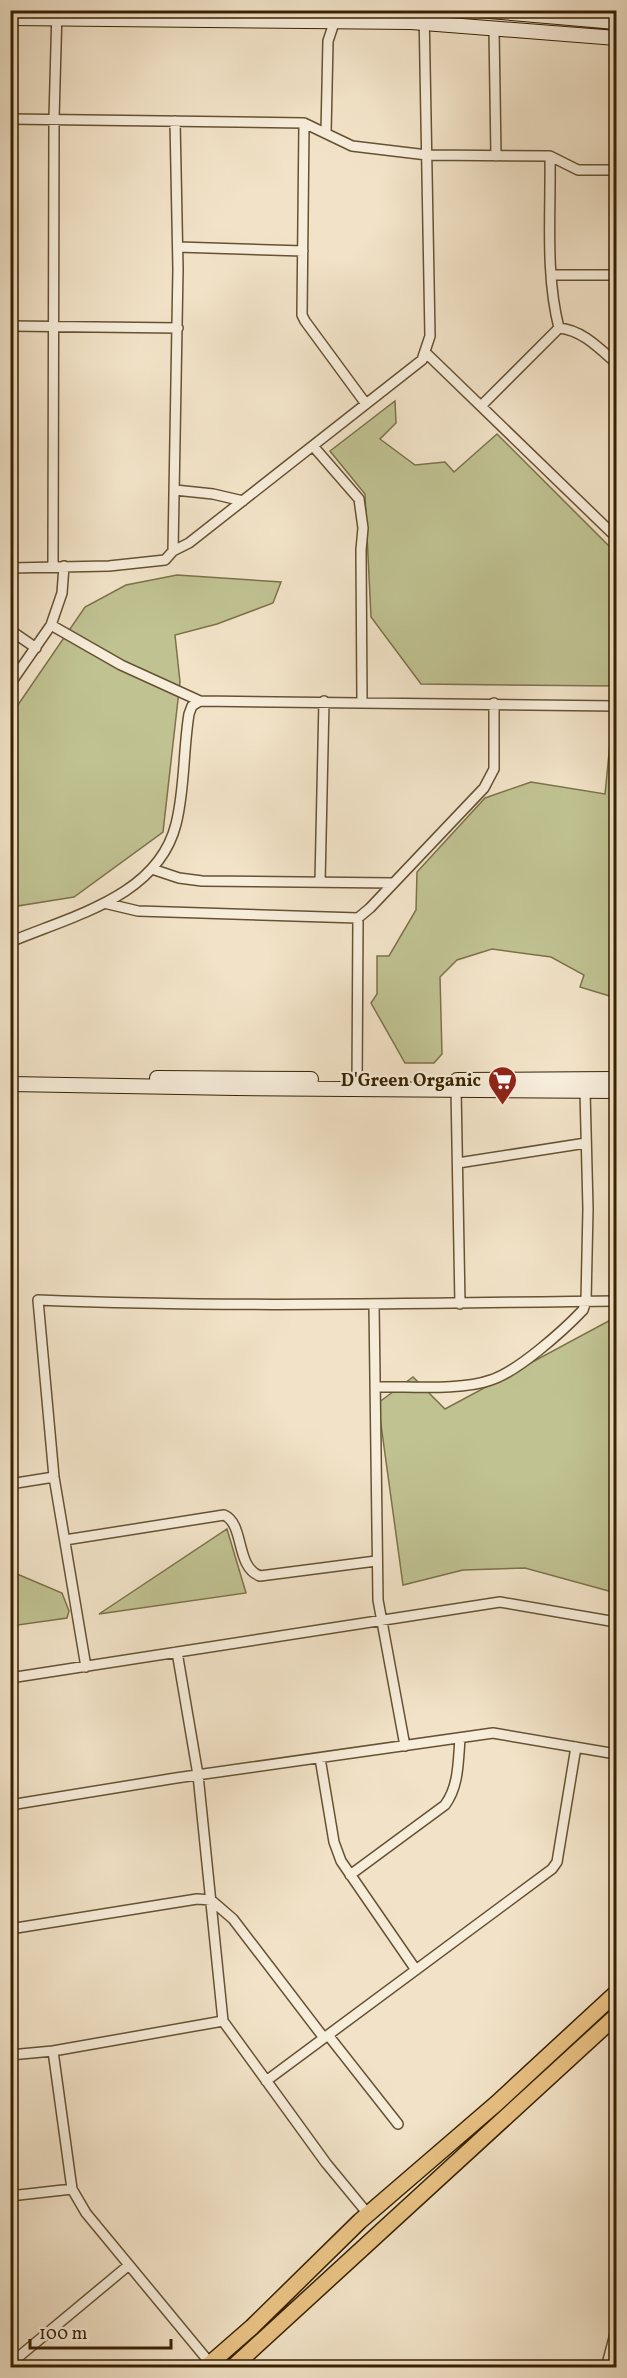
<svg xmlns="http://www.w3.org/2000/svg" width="627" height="2378" font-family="Vollkorn,serif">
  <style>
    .green { fill: #c0c292; stroke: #7c7249; stroke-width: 1.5 }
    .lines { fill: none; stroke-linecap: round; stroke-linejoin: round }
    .street-casing { stroke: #665232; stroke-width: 12 }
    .secondary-casing { stroke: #372100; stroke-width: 16 }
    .primary-casing { stroke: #372100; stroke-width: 18 }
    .street { stroke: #f7eddb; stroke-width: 9 }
    .secondary { stroke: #f7eddb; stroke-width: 14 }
    .primary { stroke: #e9c284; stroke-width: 15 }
    .labels { text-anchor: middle; stroke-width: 4.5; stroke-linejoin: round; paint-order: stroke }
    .poi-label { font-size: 18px; font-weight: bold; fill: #372100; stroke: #f7eddb; text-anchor: end }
  </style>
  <rect width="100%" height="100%" fill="#f2e3c8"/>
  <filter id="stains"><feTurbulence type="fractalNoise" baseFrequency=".00333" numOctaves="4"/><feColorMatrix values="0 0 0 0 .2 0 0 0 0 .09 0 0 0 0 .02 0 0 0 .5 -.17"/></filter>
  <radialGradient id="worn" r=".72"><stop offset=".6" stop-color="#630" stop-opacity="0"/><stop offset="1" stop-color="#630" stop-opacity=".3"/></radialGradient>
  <!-- green -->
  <path class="green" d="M395,401L396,423L380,439L415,465L445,462L454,472L497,434L616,553V686L421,684L371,617L365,494L330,451Z
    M177,575L281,582L273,603L217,624L175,635L180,682L163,832L74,897L11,907V715L85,607L126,585Z
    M613,713H616V998L580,987L584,975L551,957L492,949L457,960L440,977L442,1054L434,1063H405L371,1003L377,994V956H389L416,910L417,872L485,798L531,782L605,794Z
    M616,1317V1593L525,1568L463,1570L403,1585L378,1403L413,1377L445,1409Z
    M227,1529L246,1593L99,1614Z
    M10,1571L62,1593L69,1611L67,1618L11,1626Z"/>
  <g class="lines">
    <defs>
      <path id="street" d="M494,29L496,156
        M10,119L304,123L352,146L427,155L550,156L578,170H616
        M304,123L302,315L305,321L366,404
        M326,133L328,41L335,20
        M550,156C551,212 545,273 559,328
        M178,247L303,251
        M551,275H616
        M10,326L178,328
        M426,353L616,537
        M481,406L559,328C582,330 599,348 616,363
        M313,446L359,499L363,528L361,550L362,702
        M175,490L213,494L243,501
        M173,551L178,269L175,121
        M53,567L54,118L57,10
        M10,568L109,566L165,560L173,551L189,543L422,360L430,336L424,10
        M51,625L121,665L200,701L616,706
        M10,630L36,648
        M10,684L51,625L62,593L64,566
        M152,869L179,878L202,881L393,883
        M320,882L324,701
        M104,903L138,911L358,918L370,908L484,788L494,769V703
        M10,942C71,916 158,897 176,824C185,789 183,751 189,714L192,706L200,701
        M357,1089L358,918
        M456,1089L460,1304
        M458,1163L586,1143
        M374,1304L378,1600L405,1746
        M375,1387C408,1386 460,1391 491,1380C517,1372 563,1331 583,1310L586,1301L588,1209L585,1091
        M10,1484L54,1477
        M65,1540L224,1515C245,1524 235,1567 260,1576L376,1561
        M177,1652L198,1775L223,2021L326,2163L368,2214
        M86,1667L54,1477L38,1300C231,1308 424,1303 616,1301
        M10,1678L500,1602L616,1622
        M320,1758L334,1842L341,1861L416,1970
        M10,1805L176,1778L493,1733L616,1754
        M350,1875L445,1805C459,1786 458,1762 460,1739
        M10,1929L197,1899L211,1900L233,1919L324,2038
        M328,2035L398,2124
        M53,2051L72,2189L86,2213L210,2363
        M10,2055L53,2051L223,2021
        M266,2081L552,1869L557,1862L576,1747
        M10,2196L72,2189
        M10,2364L129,2265
        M606,2368L616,2330"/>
      <path id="secondary" d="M478,10L616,22
        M10,18L411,22L616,38
        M157,1078L311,1079
        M457,1080L616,1079
        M10,1084L236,1088L616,1091"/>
      <path id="primary" d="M205,2368L252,2327L360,2221L497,2103L616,1993
        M232,2368L616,2016"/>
    </defs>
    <!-- street casing -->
    <use href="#street" class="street-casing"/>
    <!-- secondary casing -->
    <use href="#secondary" class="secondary-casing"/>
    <!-- primary casing -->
    <use href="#primary" class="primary-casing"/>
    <!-- street -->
    <use href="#street" class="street"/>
    <!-- secondary -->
    <use href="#secondary" class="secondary"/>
    <!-- primary -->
    <use href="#primary" class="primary"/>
  </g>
  <!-- icons -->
  <defs>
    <symbol id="supermarket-pin" viewBox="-11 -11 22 30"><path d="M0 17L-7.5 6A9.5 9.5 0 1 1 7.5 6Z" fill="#8f2418" stroke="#f7eddb"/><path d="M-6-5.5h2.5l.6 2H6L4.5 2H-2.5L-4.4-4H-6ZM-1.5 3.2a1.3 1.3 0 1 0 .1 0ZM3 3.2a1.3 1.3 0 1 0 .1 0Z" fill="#fff"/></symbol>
  </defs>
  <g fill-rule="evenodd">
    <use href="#supermarket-pin" x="486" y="1064" width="33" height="45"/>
  </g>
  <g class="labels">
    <!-- poi labels -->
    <g class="poi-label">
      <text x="481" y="1086">D'Green Organic</text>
    </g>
  </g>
  <!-- margin -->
  <rect width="627" height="2378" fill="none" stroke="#f2e3c8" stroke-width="36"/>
  <rect x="12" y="12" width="603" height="2354" fill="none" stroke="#372100" stroke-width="3"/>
  <rect x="18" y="18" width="591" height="2342" fill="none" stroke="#372100" stroke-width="1.5"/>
  <!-- scale -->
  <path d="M30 2339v9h141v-9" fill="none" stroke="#372100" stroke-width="3"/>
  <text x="39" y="2339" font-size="18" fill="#372100" stroke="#f7eddb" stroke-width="4.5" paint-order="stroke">100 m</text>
  <rect width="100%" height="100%" filter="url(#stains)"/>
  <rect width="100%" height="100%" fill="url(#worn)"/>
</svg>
